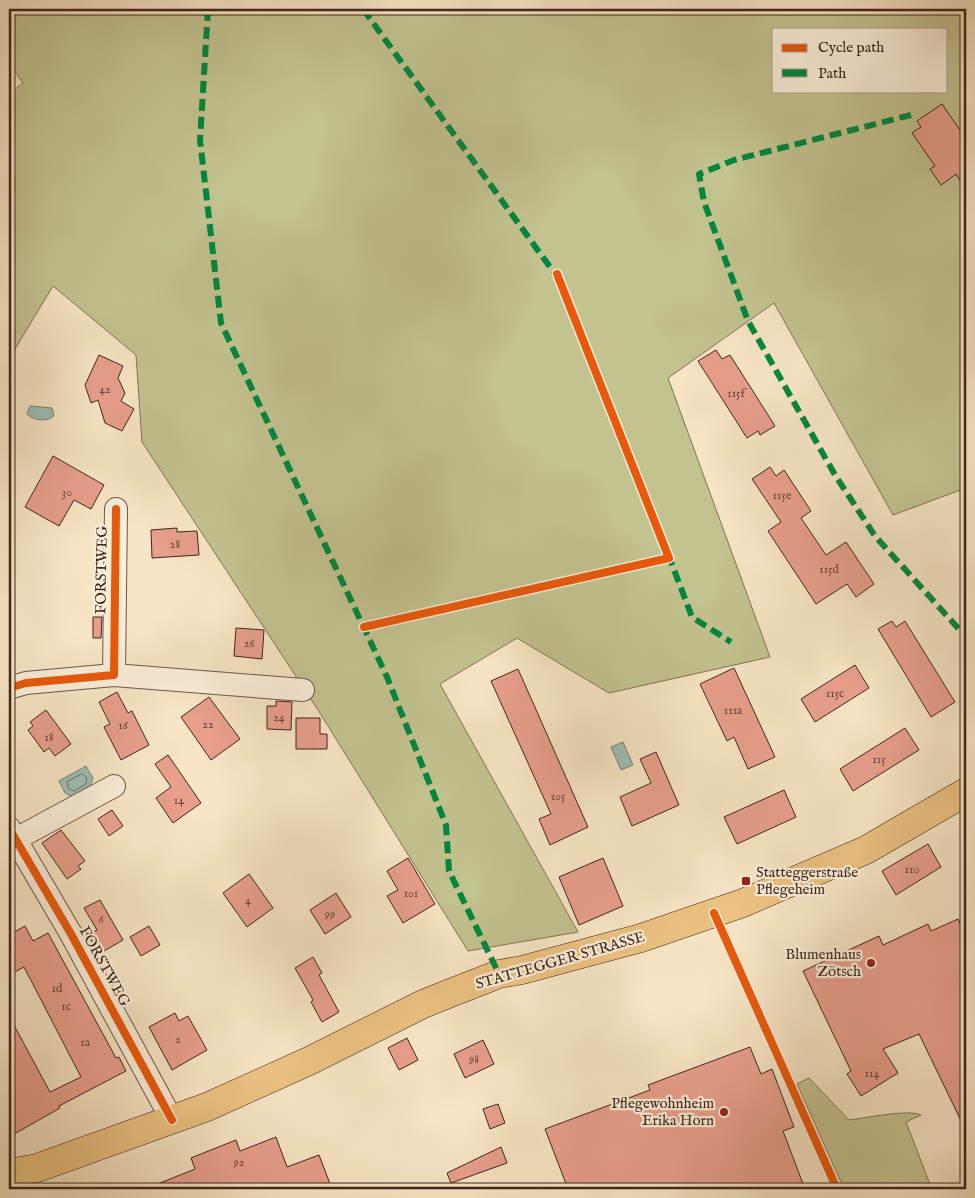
<svg xmlns="http://www.w3.org/2000/svg" width="975" height="1198" font-family="'IM FELL English',serif">
  <style>
    .green { fill: #c3c390; stroke: #817456; fill-rule: evenodd }
    .water { fill: #9dbfb5; stroke: #778278 }
    .lines { fill: none; stroke-linecap: round; stroke-linejoin: round }
    .shore { stroke: #6e7268; stroke-width: 1 }
    .building { fill: #e89f8c; stroke: #3f261c }
    .minor-casing { stroke: #6d5646; stroke-width: 24 }
    .major-casing { stroke: #3f261c; stroke-width: 29 }
    .minor { stroke: #faeed9; stroke-width: 22 }
    .major { stroke: #ecc282; stroke-width: 28 }
    .quiet { stroke: #00873e; stroke-width: 6; stroke-dasharray: 12 6; stroke-linecap: butt }
    .cycleway-casing { stroke: #faeed9; stroke-width: 11 }
    .cycleway { stroke: #e8590c; stroke-width: 8 }
    .poi-dot { fill: #8f2418; stroke: #faeed9; stroke-width: 2 }
    .labels { text-anchor: middle; stroke-width: 4.5; stroke-linejoin: round; paint-order: stroke }
    .number-label { font-size: 12px; fill: #694438 }
    .street-label { font-size: 15px; fill: #3f261c; stroke: #faeed9 }
    .poi-label { font-size: 15px; fill: #3f261c; stroke: #faeed9; text-anchor: end }
  </style>
  <rect width="100%" height="100%" fill="#f7e5c5"/>
  <filter id="stains"><feTurbulence type="fractalNoise" baseFrequency=".004" numOctaves="4"/><feColorMatrix values="0 0 0 0 .2 0 0 0 0 .09 0 0 0 0 .02 0 0 0 .5 -.17"/></filter>
  <radialGradient id="worn" r=".72"><stop offset=".6" stop-color="#630" stop-opacity="0"/><stop offset="1" stop-color="#630" stop-opacity=".3"/></radialGradient>
  <!-- green -->
  <path class="green" d="M9,9H966V79L963,83L966,88V488L893,515L774,303L668,378L770,657L609,693L517,638L440,684L578,932L468,951L318,710L142,442L136,355L53,286L9,359V94L23,83L9,63ZM774,29H946V91H774Z
    M809,1078L849,1120C866,1118 908,1109 921,1115L906,1122L931,1187L959,1184L966,1187V1189H844L797,1084Z"/>
  <!-- water -->
  <path class="water" d="M30,406L52,408L54,416C47,422 34,421 27,414Z
    M623,742L633,765L621,770L611,747Z
    M86,766L93,778L90,787L73,797L65,793L59,781Z"/>
  <g class="lines">
    <!-- shore -->
    <path class="shore" d="M82,774L87,778L86,784L74,791L69,789L67,782Z"/>
  </g>
  <!-- building -->
  <path class="building" d="M942,104L966,139V189L956,174L941,185L930,169L935,166L912,133L921,127L917,121Z
    M716,350L722,359L730,355L775,426L760,435L758,431L747,438L698,361Z
    M99,355L123,366L118,378L125,393L121,401L134,409L122,431L105,423L98,400L91,403L85,385Z
    M53,456L104,485L91,509L74,500L59,526L25,507Z
    M770,467L776,476L784,470L811,511L801,518L826,555L846,542L874,584L856,597L847,584L816,604L768,531L781,522L752,479Z
    M177,528V532L197,531L199,555L152,558L151,530Z
    M93,617H102L101,638H93Z
    M892,621L896,627L905,621L955,702L931,717L878,629Z
    M236,628L264,630L262,659L234,656Z
    M855,665L869,688L815,722L801,699Z
    M734,668L775,757L748,769L734,737L727,741L700,684Z
    M518,669L588,827L550,845L539,819L551,814L491,681Z
    M117,692L128,713L132,711L149,745L121,760L104,727L110,724L99,702Z
    M209,697L240,739L211,760L181,717Z
    M276,701L292,702L291,730L267,729V706H276Z
    M46,710L71,744L55,756L49,748L44,752L28,730L33,726L30,722Z
    M296,718H320V734H327V749H296Z
    M905,728L919,750L853,791L840,769Z
    M656,752L679,805L632,826L620,797L651,783L640,759Z
    M168,755L201,803L173,823L156,798L171,787L155,764Z
    M784,790L796,817L737,844L724,817Z
    M112,810L123,826L109,836L98,819Z
    M61,830L85,861L78,866L81,869L67,879L42,843Z
    M928,844L941,867L896,895L882,871Z
    M408,858L435,904L403,923L387,896L398,890L387,871Z
    M603,858L623,906L579,925L559,877Z
    M249,874L273,908L247,927L223,893Z
    M336,893L351,917L325,934L310,910Z
    M100,900L123,940L99,954L88,935L97,930L84,908Z
    M958,919L966,938V1131L919,1034L883,1049L898,1073L861,1096L847,1074L851,1071L803,971L879,936L883,945L928,924L931,931Z
    M25,926L33,941L48,933L116,1058L119,1057L126,1071L59,1106L60,1108L9,1137V1016L50,1092L81,1077L24,967L9,975V935Z
    M149,926L160,945L141,956L130,937Z
    M313,957L322,973L319,975L339,1012L322,1022L311,1002L313,1000L295,968Z
    M175,1013L179,1021L188,1016L207,1050L172,1070L149,1027Z
    M407,1038L418,1060L399,1070L388,1048Z
    M483,1040L494,1064L465,1078L454,1054Z
    M750,1047L761,1074L772,1069L794,1127L783,1131L805,1189H568L545,1129L650,1090L648,1085Z
    M498,1104L505,1123L490,1129L483,1109Z
    M276,1137L287,1167L319,1155L332,1189H145L195,1169L191,1158L236,1140L240,1151Z
    M501,1147L507,1163L451,1183L447,1173Z"/>
  <g class="lines">
    <defs>
      <path id="minor" d="M114,675L303,690
        M9,688L26,683L114,675L116,509
        M9,828L71,934L172,1120
        M16,839L114,786"/>
      <path id="major" d="M9,1173L37,1168L207,1107L309,1061L423,1004L453,992L499,974L522,970L641,938L743,903L866,850L966,792"/>
    </defs>
    <!-- minor casing -->
    <use href="#minor" class="minor-casing"/>
    <!-- major casing -->
    <use href="#major" class="major-casing"/>
    <!-- minor -->
    <use href="#minor" class="minor"/>
    <!-- major -->
    <use href="#major" class="major"/>
    <!-- quiet -->
    <path class="quiet" d="M208,9L200,140L221,323L387,677L446,825L449,871L499,974
      M363,9L558,278
      M911,115L734,160L699,174L704,202L748,321L835,475L875,536L966,637
      M668,554L692,617L731,642"/>
    <defs>
      <path id="cycleway" d="M364,627L669,558L557,274
        M9,688L26,683L114,675L116,509
        M9,828L71,934L172,1120
        M714,913L837,1189"/>
    </defs>
    <!-- cycleway casing -->
    <use href="#cycleway" class="cycleway-casing"/>
    <!-- cycleway -->
    <use href="#cycleway" class="cycleway"/>
  </g>
  <!-- markers -->
  <g class="poi-dot">
    <rect x="741" y="876" width="10" height="10" rx="2.5"/>
    <circle cx="871" cy="963" r="5"/>
    <circle cx="724" cy="1112" r="5"/>
  </g>
  <g class="labels">
    <!-- number labels -->
    <g class="number-label">
      <text x="105" y="393">42</text>
      <text x="736" y="397">115f</text>
      <text x="67" y="496">30</text>
      <text x="782" y="499">115e</text>
      <text x="175" y="548">28</text>
      <text x="829" y="573">115d</text>
      <text x="249" y="647">26</text>
      <text x="835" y="697">115c</text>
      <text x="733" y="714">111a</text>
      <text x="279" y="721">24</text>
      <text x="208" y="728">22</text>
      <text x="123" y="729">16</text>
      <text x="49" y="741">18</text>
      <text x="879" y="763">115</text>
      <text x="558" y="800">105</text>
      <text x="179" y="804">14</text>
      <text x="912" y="873">110</text>
      <text x="411" y="897">101</text>
      <text x="248" y="904">4</text>
      <text x="330" y="918">99</text>
      <text x="101" y="923">6</text>
      <text x="57" y="992">1d</text>
      <text x="66" y="1010">1c</text>
      <text x="178" y="1043">2</text>
      <text x="85" y="1046">1a</text>
      <text x="474" y="1063">98</text>
      <text x="872" y="1077">114</text>
      <text x="239" y="1166">92</text>
    </g>
    <!-- street labels -->
    <g class="street-label">
      <text transform="translate(101 570) rotate(-89)" y="5">FORSTWEG</text>
      <text transform="translate(560 960) rotate(-16)" y="5">STATTEGGER STRASSE</text>
      <text transform="translate(105 966) rotate(61)" y="5">FORSTWEG</text>
    </g>
    <!-- poi labels -->
    <g class="poi-label">
      <text x="756" y="877" text-anchor="start">Statteggerstraße<tspan x="756" dy="17">Pflegeheim</tspan></text>
      <text x="861" y="959">Blumenhaus<tspan x="861" dy="17">Zötsch</tspan></text>
      <text x="714" y="1108">Pflegewohnheim<tspan x="714" dy="17">Erika Horn</tspan></text>
    </g>
  </g>
  <!-- margin -->
  <rect width="975" height="1198" fill="none" stroke="#f7e5c5" stroke-width="30"/>
  <rect x="10" y="10" width="955" height="1178" fill="none" stroke="#3f261c" stroke-width="2.5"/>
  <rect x="15" y="15" width="945" height="1168" fill="none" stroke="#3f261c"/>
  <!-- legend -->
  <rect x="772" y="28" width="175" height="65" fill="#faeed9" stroke="#af9e8d"/>
  <rect x="782" y="44" width="25" height="8" fill="#e8590c" stroke="#af9e8d"/>
  <text x="818" y="52" font-size="15" fill="#3f261c">Cycle path</text>
  <rect x="782" y="69" width="25" height="8" fill="#00873e" stroke="#af9e8d"/>
  <text x="818" y="78" font-size="15" fill="#3f261c">Path</text>
  <rect width="100%" height="100%" filter="url(#stains)"/>
  <rect width="100%" height="100%" fill="url(#worn)"/>
</svg>
